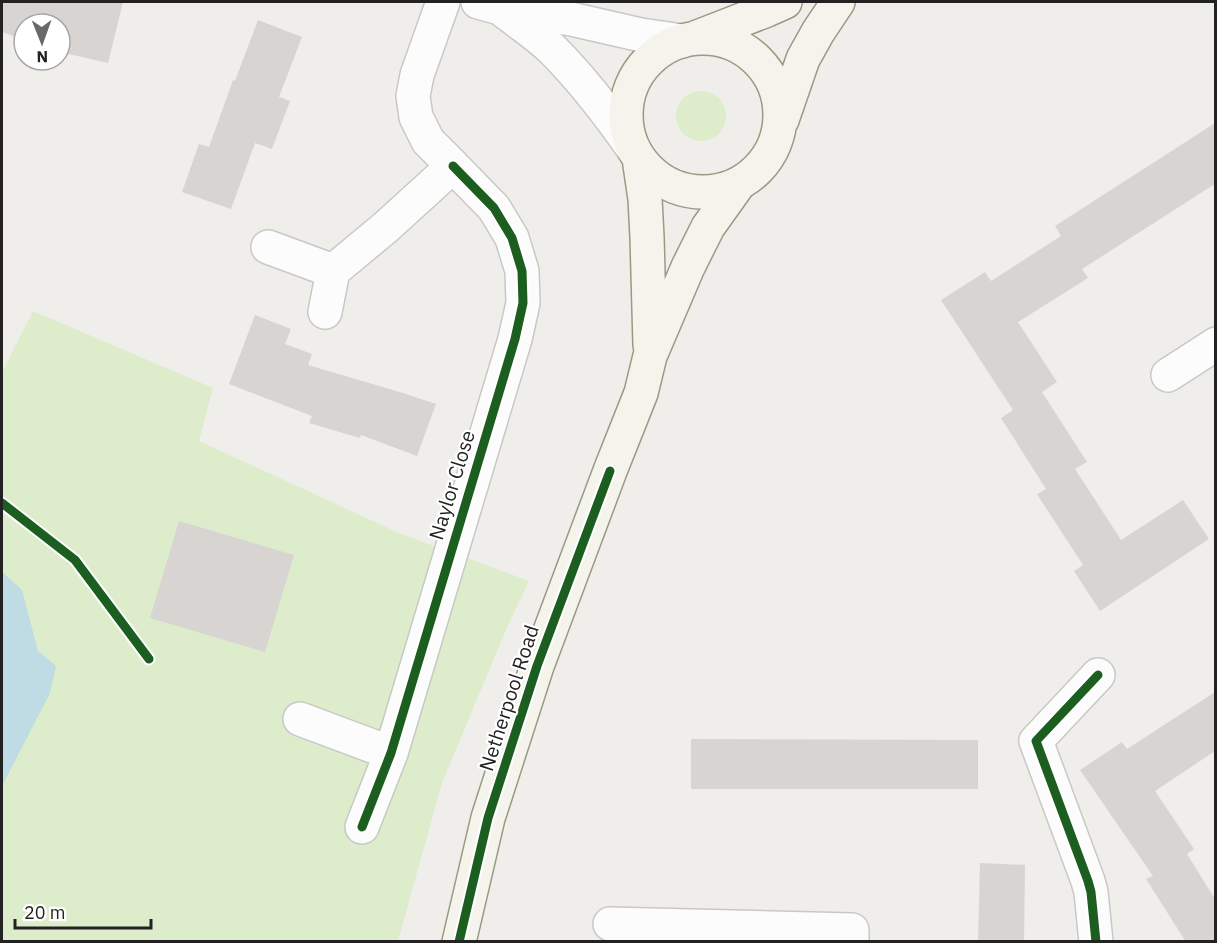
<svg xmlns="http://www.w3.org/2000/svg" width="1217" height="943" font-family="'IBM Plex Sans',sans-serif">
  <style>
    .grass { fill: #ddeccb }
    .water { fill: #bfdbe3 }
    .building { fill: #d7d4d2 }
    .lines { fill: none; stroke-linecap: round; stroke-linejoin: round }
    .street-casing { stroke: #c9c8c7; stroke-width: 36 }
    .secondary-casing { stroke: #999a82; stroke-width: 36 }
    .street { stroke: #fdfcfc; stroke-width: 33 }
    .secondary { stroke: #f4f4ed; stroke-width: 33 }
    .cycleway-casing { stroke: #fff; stroke-width: 13 }
    .cycleway { stroke: #1b5e20; stroke-width: 9 }
    .labels { text-anchor: middle; stroke-width: 4.5; stroke-linejoin: round; paint-order: stroke }
    .street-label { font-size: 20px; fill: #222; stroke: #fff }
  </style>
  <rect width="100%" height="100%" fill="#f0eeeb"/>
  <!-- grass -->
  <path class="grass" d="M676 116a25 25 0 1 1 50 0a25 25 0 1 1-50 0Z
    M33,311L213,388L199,441L399,533L529,581L508,625L442,783L398,941H2V372Z"/>
  <!-- water -->
  <path class="water" d="M2,572L22,590L38,651L56,666L50,693L2,786Z"/>
  <!-- building -->
  <path class="building" d="M2,2H123L108,63L60,52V24H24V40L2,32Z
    M258,20L302,37L279,97L290,101L272,149L255,143L231,209L182,192L199,144L209,147L233,80L235,81Z
    M1215,123V184L1082,269L1088,278L1018,322L1057,382L1036,396L1042,392L1087,462L1075,469L1121,540L1183,500L1209,539L1100,611L1074,571L1083,565L1037,494L1046,489L1001,418L1013,410L941,300L985,272L991,281L1061,236L1055,226Z
    M255,315L291,329L285,344L312,354L308,365L403,393L436,404L417,456L361,435L360,438L309,423L312,416L229,384Z
    M179,521L294,555L265,652L150,618Z
    M1215,692V751L1155,791L1194,849L1187,854L1215,899V942H1186L1146,879L1153,876L1080,770L1122,742L1127,749Z
    M691,739L978,740V789H691Z
    M980,863L1025,865L1024,942H978Z"/>
  <g class="lines">
    <defs>
      <path id="street" d="M478,2L500,8L571,19L641,35L682,41
        M501,9C518,22 536,34 552,49C584,81 609,114 634,150
        M268,247L333,271L325,312
        M333,271L386,227L453,166L428,141L416,117L413,96L417,75L443,2
        M1168,375L1216,344
        M300,719L391,753
        M362,827L391,753L515,339L523,303L522,271L512,238L494,208L453,166
        M610,924L852,930V942
        M1096,942L1091,892L1088,881L1036,741L1098,675"/>
      <path id="secondary" d="M695,38L767,10L785,2
        M626 115a77 77 0 1 1 154 0a77 77 0 1 1-154 0Z
        M782,120L803,59L818,32L838,2
        M639,158L645,199L647,237L650,345
        M459,942L488,818L537,666L610,471L641,393L650,356L688,267L708,227L738,185"/>
    </defs>
    <!-- street casing -->
    <use href="#street" class="street-casing"/>
    <!-- secondary casing -->
    <use href="#secondary" class="secondary-casing"/>
    <!-- street -->
    <use href="#street" class="street"/>
    <!-- secondary -->
    <use href="#secondary" class="secondary"/>
    <defs>
      <path id="cycleway" d="M2,503L75,560L149,659
        M362,827L391,753L515,339L523,303L522,271L512,238L494,208L453,166
        M459,942L488,818L537,666L610,471
        M1096,942L1091,892L1088,881L1036,741L1098,675"/>
    </defs>
    <!-- cycleway casing -->
    <use href="#cycleway" class="cycleway-casing"/>
    <!-- cycleway -->
    <use href="#cycleway" class="cycleway"/>
  </g>
  <g class="labels">
    <!-- street labels -->
    <g class="street-label">
      <text transform="translate(452 485) rotate(-73)" y="7">Naylor Close</text>
      <text transform="translate(509 698) rotate(-72)" y="7">Netherpool Road</text>
    </g>
  </g>
  <!-- border -->
  <rect width="1217" height="943" fill="none" stroke="#222222" stroke-width="6"/>
  <!-- north arrow -->
  <g transform="translate(42 42) rotate(179)"><circle r="28" fill="#ffffff" stroke="#a7a7a7" stroke-width="1.5"/>
  <path d="M0-4.5L10 22L0 15L-10 22Z" fill="#6a6968"/>
  <text y="-9" font-size="16" font-weight="bold" text-anchor="middle" fill="#222222">N</text>
  </g>
  <!-- scale -->
  <path d="M15 919v9h136v-9" fill="none" stroke="#222222" stroke-width="3"/>
  <text x="24" y="919" font-size="18" fill="#222222" stroke="#ffffff" stroke-width="4.5" paint-order="stroke">20 m</text>
</svg>
